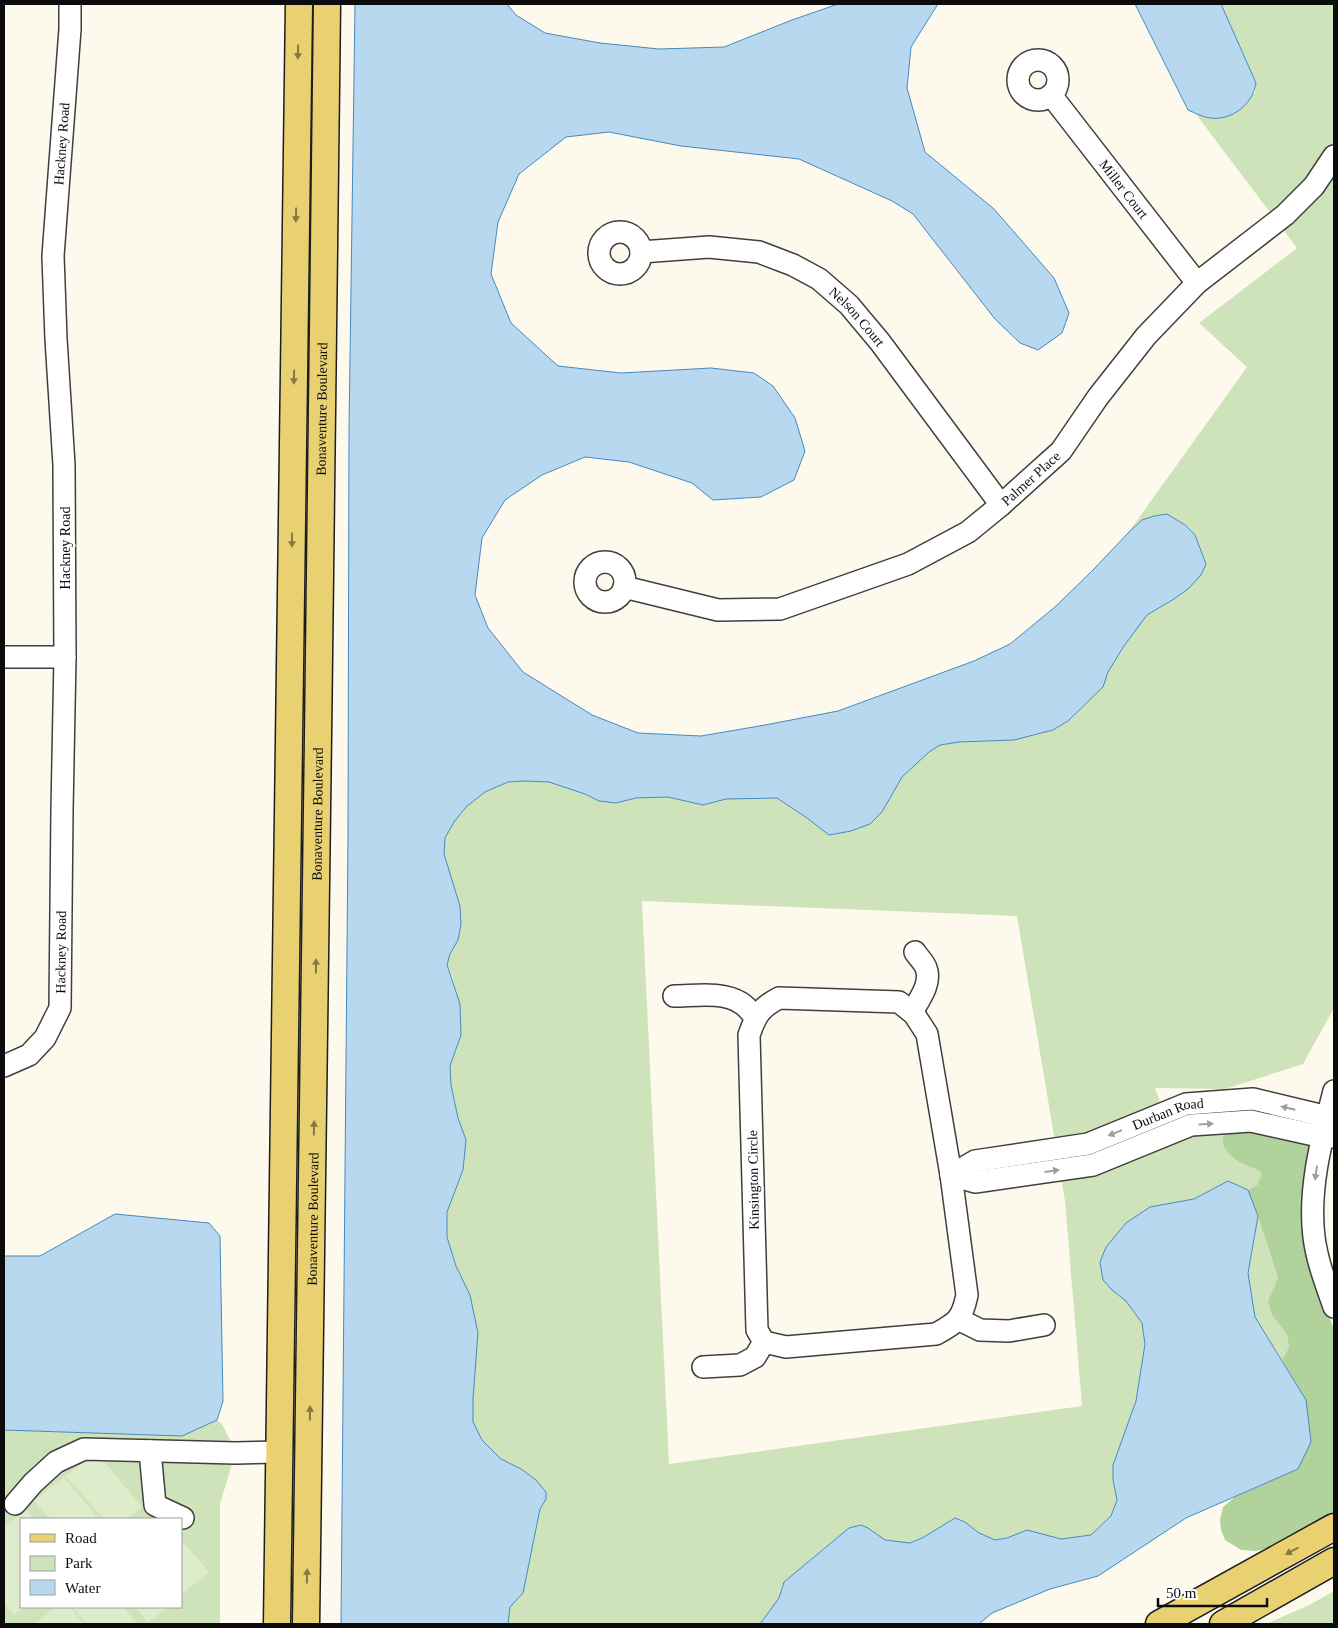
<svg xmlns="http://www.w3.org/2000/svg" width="1338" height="1628" font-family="'Times New Roman',serif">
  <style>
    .green { fill: #cee3ba; fill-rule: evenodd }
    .forest { fill: #b2d29b }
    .pitch { fill: #dfeccb }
    .water { fill: #b7d8ef; stroke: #468abe }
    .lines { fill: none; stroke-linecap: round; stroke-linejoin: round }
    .minor-casing { stroke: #3f3f3f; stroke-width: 24 }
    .major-casing { stroke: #1d1d1d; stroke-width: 29 }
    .minor { stroke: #fff; stroke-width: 21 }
    .major { stroke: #e9d070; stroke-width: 26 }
    .oneway { fill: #867843 }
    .oneway2 { fill: #9e9e9e }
    .labels { text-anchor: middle; stroke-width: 5; stroke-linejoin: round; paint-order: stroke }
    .street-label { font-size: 14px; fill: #0c0c0c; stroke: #fff }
  </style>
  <rect width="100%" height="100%" fill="#fdfaed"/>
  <!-- green -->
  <path class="green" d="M1221,4H1334V1008L1303,1064L1225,1089L1155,1088L1171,1133L1234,1122L1242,1163L1255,1167L1262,1174L1257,1185L1248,1190L1228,1181L1194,1199L1150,1207L1112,1290L1126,1301L1142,1323L1145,1344L1136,1401L1113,1465V1480L1117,1500L1111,1516L1091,1535L1061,1539L1027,1530L1007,1538L995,1540L979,1533L965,1522L955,1518L924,1537L910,1543L885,1540L868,1528L782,1585L779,1598L760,1624H508L510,1607L523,1593L540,1509L546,1499L536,1480L521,1469L501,1460L482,1440L473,1422L470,1295L456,1266L447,1237V1212L463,1170L466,1140L458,1118L451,1085L450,1066L461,1035L453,979L447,965L450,954L458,940L444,854L445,838L454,822L466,807L486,792L508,782L525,781L549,782L585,794L599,800L616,803L636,798L668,797L703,805L726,799L777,798L807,818L829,835L851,831L870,824L882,812L902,777L929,752L940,745L959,742L1014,740L1053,730L1068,721L1102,687L1108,672L1137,627L1147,614L1155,611L1206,564L1195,535L1143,520L1128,533L1247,367L1199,323L1297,248L1195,113L1210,118L1255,93L1256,83ZM642,901L1017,916L1065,1201L1082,1406L669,1464Z
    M1258,1216L1278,1278L1274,1287L1272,1315L1287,1335L1289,1347L1282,1360L1255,1317L1248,1273Z
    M217,1420L222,1424L236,1451L220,1504V1623L213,1624H4V1430L182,1436ZM21,1519H181V1607H21Z
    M1334,1591V1624H1266L1311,1604Z"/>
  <!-- forest -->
  <path class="forest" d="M1234,1122L1302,1135L1313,1148V1271L1334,1330V1512L1332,1515L1280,1545L1256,1551L1241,1550L1225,1540L1221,1530L1220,1520L1223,1507L1235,1497L1298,1469L1306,1400L1282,1360L1289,1347L1287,1335L1272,1315L1268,1301L1278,1278L1258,1216L1248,1190L1257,1185L1262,1174C1254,1166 1251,1168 1241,1163C1232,1158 1218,1146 1224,1135C1226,1130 1231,1126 1234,1122Z"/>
  <!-- pitch -->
  <path class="pitch" d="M96,1452L142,1507L128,1519H104L66,1476Z
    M64,1477L99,1519H50L34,1501Z
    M26,1510L33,1519H21V1607H24L14,1615L4,1603V1528Z
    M181,1540L209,1572L181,1595Z
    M55,1607H70L84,1624H35Z
    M72,1607H123L138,1624H87Z
    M135,1607H168L148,1623Z"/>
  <!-- water -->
  <path class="water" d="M355,4H507L516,15L545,33L600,43L659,49L724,47L792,20L838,4H938L911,47L907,88L925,152L994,209L1054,278L1069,313L1062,333L1038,350L1020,343L995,319L913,214L892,201L799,159L681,146L609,132L566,137L519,174L498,222L491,274L511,323L558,366L621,373L711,368L754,373L773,386L795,418L805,451L794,480L761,497L713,500L692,483L629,462L585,457L542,475L505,500L482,538L475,595L488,628L523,672L592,715L638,733L701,736L765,725L838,711L974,661L1010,644L1055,607L1093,570L1128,533L1142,520L1154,516L1167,514L1185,525L1195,535L1206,564L1201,575L1188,589L1174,599L1147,615L1124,646L1108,672L1103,687L1068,721L1053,730L1014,740L959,742L940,745L929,752L902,777L882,812L870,824L851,831L829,835L807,818L777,798L726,799L703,805L668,797L636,798L616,803L599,801L585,794L549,782L525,781L508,782L485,792L466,807L454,822L445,838L444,854L460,906L461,924L458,940L450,954L447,965L460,1004L461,1035L450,1066L451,1085L458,1118L466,1140L463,1170L447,1212V1237L456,1266L470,1295L478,1333L473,1399V1422L482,1440L501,1459L521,1469L536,1480L546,1492V1499L540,1509L523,1593L510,1607L508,1624H341L348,834L349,431Z
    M1135,4H1221L1256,83C1253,104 1232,121 1210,118C1203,117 1195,113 1188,110Z
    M1228,1181L1248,1190L1258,1216L1248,1273L1255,1317L1306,1400L1311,1442L1298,1469L1186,1518L1098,1576L1050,1589L992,1613L979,1624H760L779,1598L784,1582L849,1528L861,1525L868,1528L885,1540L910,1543L924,1537L955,1518L965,1522L979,1533L995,1540L1007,1538L1027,1530L1061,1539L1091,1535L1111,1516L1117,1500L1113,1480V1465L1136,1401L1145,1344L1142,1323L1126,1301L1112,1290L1103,1280L1100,1262L1106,1247L1126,1223L1150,1207L1194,1199Z
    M115,1214L209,1223L220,1236L223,1401L217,1420L182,1436L4,1430V1256H40Z"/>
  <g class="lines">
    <defs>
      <g id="minor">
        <circle cx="1038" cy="80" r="20"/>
        <path id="s1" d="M1051,95L1197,283"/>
        <circle cx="620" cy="253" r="21"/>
        <path id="s2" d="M641,252L709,247L759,252L793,265L819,279L849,305L880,342L1001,505"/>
        <circle cx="605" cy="582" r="20"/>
        <path id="s3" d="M624,587L718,610L780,609L908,564L968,532L1001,505L1061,451L1098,397L1146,336L1197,283L1285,215L1314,186L1334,156"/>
        <path d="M4,657H65"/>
        <path d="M674,996C695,996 722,991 741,1003C746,1006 751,1012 755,1017"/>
        <path d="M779,998L899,1002L914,1014L927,1034L951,1175L967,1295C962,1319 958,1322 936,1334L786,1347L764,1342L757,1330L749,1035C756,1015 760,1008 779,998Z"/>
        <path d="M912,1012C919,1000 932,983 926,968C924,962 918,957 915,952"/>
        <path id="s4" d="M4,1066L29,1055L45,1038L60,1008L62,810L65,657L64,465L56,339L53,256L70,29V4"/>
        <path d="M1334,1091C1322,1138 1308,1188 1314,1237C1317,1261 1326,1284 1334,1307"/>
        <path id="s5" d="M951,1175L975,1161L1088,1144L1186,1104L1253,1099L1328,1117L1334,1121"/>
        <path d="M951,1175L975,1182L1093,1165L1191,1125L1251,1121L1323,1137H1334"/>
        <path d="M958,1319L980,1330L1009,1331L1044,1325"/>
        <path d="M703,1367L740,1365L755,1357L764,1342"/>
        <path d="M150,1451L155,1505L183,1518"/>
        <path d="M15,1504L33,1483L56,1462L84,1449L235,1453L279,1452"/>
      </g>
      <g id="major">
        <path d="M277,1624L299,4"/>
        <path id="s6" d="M306,1624C317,1084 318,544 327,4"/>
        <path d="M1159,1624L1334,1527"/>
        <path d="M1223,1624L1334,1561"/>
      </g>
    </defs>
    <!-- minor casing -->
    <use href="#minor" class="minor-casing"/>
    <!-- major casing -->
    <use href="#major" class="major-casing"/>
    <!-- minor -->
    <use href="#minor" class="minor"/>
    <!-- major -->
    <use href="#major" class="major"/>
  </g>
  <!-- one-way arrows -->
  <defs><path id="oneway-solid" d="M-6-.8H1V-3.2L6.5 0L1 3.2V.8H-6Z" transform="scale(1.25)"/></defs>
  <g class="oneway">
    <use href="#oneway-solid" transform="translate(298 52) rotate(91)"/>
    <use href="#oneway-solid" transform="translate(296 215) rotate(91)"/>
    <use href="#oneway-solid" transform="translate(294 377) rotate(91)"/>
    <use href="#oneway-solid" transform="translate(292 540) rotate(91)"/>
    <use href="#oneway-solid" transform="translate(316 966) rotate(-89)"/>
    <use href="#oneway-solid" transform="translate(314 1128) rotate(-89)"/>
    <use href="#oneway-solid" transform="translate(310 1413) rotate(-89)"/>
    <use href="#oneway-solid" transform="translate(1292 1551) rotate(151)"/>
    <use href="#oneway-solid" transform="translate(307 1576) rotate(-89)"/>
  </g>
  <g class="oneway2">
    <use href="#oneway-solid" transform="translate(1288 1108) rotate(-167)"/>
    <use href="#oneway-solid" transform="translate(1206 1124) rotate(-4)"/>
    <use href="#oneway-solid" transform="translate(1115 1133) rotate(158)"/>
    <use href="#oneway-solid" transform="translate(1052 1171) rotate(-8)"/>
    <use href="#oneway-solid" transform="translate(1316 1173) rotate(98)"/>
  </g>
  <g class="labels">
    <!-- street labels -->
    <g class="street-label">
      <text dy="5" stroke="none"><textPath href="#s4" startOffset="949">Hackney Road</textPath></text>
      <text dy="5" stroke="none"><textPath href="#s1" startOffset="119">Miller Court</textPath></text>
      <text dy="5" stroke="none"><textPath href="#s2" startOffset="238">Nelson Court</textPath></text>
      <text dy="5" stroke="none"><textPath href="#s6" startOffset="1215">Bonaventure Boulevard</textPath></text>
      <text dy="5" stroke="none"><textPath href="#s3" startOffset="445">Palmer Place</textPath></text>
      <text transform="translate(65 548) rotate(-90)" y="5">Hackney Road</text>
      <text dy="5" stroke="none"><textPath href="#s6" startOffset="810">Bonaventure Boulevard</textPath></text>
      <text dy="5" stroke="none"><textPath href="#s4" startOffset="140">Hackney Road</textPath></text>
      <text dy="5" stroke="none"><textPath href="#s5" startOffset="228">Durban Road</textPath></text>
      <text transform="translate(753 1180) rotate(-91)" y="5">Kinsington Circle</text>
      <text dy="5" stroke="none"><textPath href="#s6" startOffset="405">Bonaventure Boulevard</textPath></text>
    </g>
  </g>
  <!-- border -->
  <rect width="1338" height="1628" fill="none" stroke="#0c0c0c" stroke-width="10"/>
  <!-- legend -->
  <rect x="20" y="1518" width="162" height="90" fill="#ffffff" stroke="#9e9e9e"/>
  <rect x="30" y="1534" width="25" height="8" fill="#e9d070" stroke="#9e9e9e"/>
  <text x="65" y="1543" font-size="15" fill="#0c0c0c">Road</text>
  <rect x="30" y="1556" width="25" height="15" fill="#cee3ba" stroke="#9e9e9e"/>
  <text x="65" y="1568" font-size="15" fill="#0c0c0c">Park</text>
  <rect x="30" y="1580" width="25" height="15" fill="#b7d8ef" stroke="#9e9e9e"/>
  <text x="65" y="1593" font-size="15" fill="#0c0c0c">Water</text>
  <!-- scale -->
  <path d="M1158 1598v8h109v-8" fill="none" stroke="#0c0c0c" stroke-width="2.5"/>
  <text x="1166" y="1598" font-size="15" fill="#0c0c0c" stroke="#ffffff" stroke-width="4" paint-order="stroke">50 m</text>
</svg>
